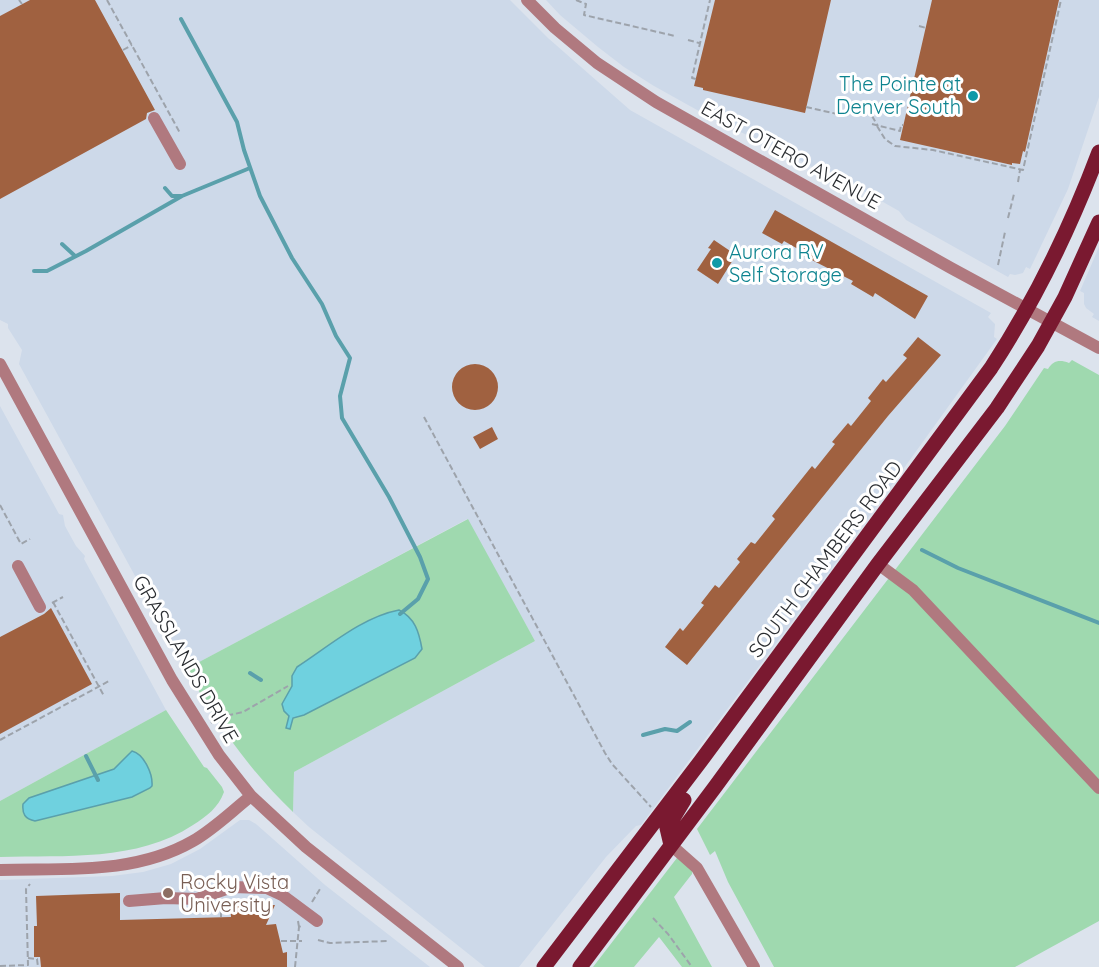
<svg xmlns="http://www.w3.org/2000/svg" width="1099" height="967" font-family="Quicksand,sans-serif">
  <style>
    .built { fill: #cdd9e9 }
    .green { fill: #9fd9af }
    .water { fill: #6fd1df; stroke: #5aa0ab; stroke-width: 1.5 }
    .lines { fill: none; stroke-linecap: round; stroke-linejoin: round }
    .stream { stroke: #5aa0ab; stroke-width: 4 }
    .building { fill: #a06140 }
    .path { stroke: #9da3ab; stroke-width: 2; stroke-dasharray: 6 3; stroke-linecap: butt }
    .minor { stroke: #b0797f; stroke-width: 12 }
    .major { stroke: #7a1930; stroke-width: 15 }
    .culture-dot { fill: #0f9aa8; stroke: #fff; stroke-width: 2 }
    .education-dot { fill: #8d6e63; stroke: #fff; stroke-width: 2 }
    .labels { text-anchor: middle; stroke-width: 6; stroke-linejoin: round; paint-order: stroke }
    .culture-label { font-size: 20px; fill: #0d838f; stroke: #fff; text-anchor: end }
    .street-label { font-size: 20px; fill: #2a2d31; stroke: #fff }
    .education-label { font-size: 20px; fill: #785e54; stroke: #fff; text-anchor: start }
  </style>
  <rect width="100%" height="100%" fill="#dce3ed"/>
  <!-- built -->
  <path class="built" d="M0,0H510L548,38L630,110L991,313L988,317L995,324L994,337L997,339L824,579L641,825L636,826L606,857L519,967H485L309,827L293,812L294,772L535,641L467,519L186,669L19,364L22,350L8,328V324L0,320Z
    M546,0H1099V97L1068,189L1030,269L1026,267L1023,273L1015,275L1010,274L1008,277L906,220L899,211L860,189L845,186L782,150L724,125L654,86L624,67L598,47L560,15Z
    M1099,247V321L1092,317L1094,314L1086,308L1084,304V293L1080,291Z
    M0,406L59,514L63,515L65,526L76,546L85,556L84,559L166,710L0,801Z
    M240,820H249L256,824L325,885L430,967H0V880L112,876L143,872L171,864L200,849Z"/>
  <!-- green -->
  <path class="green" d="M1072,360L1099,375V921L1015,967H774L728,882L715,851L710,855L697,829L1005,426L1044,368L1048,369C1053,361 1059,359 1069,363Z
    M468,519L535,641L294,772L293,812C249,770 216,722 186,669Z
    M166,710L204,767L207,768L222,787L224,792C218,808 207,816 193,825C137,862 65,855 0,857V801Z
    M680,854L693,867L692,874L674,897L712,967H682L659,937L634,967H593Z"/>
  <!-- water -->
  <path class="water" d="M399,610C415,618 419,632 422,649L415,658L304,715L293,718L290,729L286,728L289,716L284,711L282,704L292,686V676L297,667C328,647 362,617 399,610Z
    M132,751C144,754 153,774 152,786L150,788L132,797L35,821C25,819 22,814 23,804L29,798L114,769Z"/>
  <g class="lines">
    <!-- stream -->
    <path class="stream" d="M181,19L237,122L244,150L260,196L292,258L322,304L336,336L350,358L340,396L342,418L389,497L420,557L428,579L418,599L400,614
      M165,188L172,196H182L250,168
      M62,244L75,256
      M34,271H47L86,251L182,196
      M922,550L958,568L1099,623
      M250,673L261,680
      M643,735L665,729L677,731L690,722
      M86,756L98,780"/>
  </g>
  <!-- building -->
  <path class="building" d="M30,0H95L155,110L147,113L146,119L0,199V16Z
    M715,0H831L805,113L703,90V88L694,86Z
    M932,0H1059L1025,152L1023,151L1020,164L1012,163V165L900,140Z
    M775,210L928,296L915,319L875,293L873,297L851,284L853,281L804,256L805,253L784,241L782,244L762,233Z
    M714,240L736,255L718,284L697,270L711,249L708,248Z
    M918,337L941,355L888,416L687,665L665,647L680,628L683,631L704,605L701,603L715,585L719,588L740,562L737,559L751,542L755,544L775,519L772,516L812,466L815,469L835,444L832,442L848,423L851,426L871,401L868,398L883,379L886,382L907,358L903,355Z
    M452 387a23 23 0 1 1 46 0a23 23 0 1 1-46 0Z
    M492,427L498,439L480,449L473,437Z
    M51,608L92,684L0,734V637L44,614Z
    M120,893V920L231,917L230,906L275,905L266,925L276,924L283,953L287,952V967H41L40,957H34V926H37L36,896Z"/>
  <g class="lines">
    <!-- path -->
    <path class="path" d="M19,0L22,4
      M107,0L180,133
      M576,0L586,4L584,15L675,36
      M919,26L926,28
      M688,40L699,43
      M123,50L132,45
      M696,79L692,78L710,0
      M806,107L842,115
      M872,116L878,126
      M872,124L900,131L901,125H903
      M877,126L885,139L895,146L933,150L1023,170L1061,0
      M1018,182L1020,170
      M1008,218L1014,194
      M998,265L1005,232
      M424,417L605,753L612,764L651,807
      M0,505L21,544L30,539
      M53,602L104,696
      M52,603L63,597
      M211,723L221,717L243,712L288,686
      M0,740L109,681
      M221,902V917
      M312,902L320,889
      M653,918L668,934L692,967
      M298,921L299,927
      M318,940L330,943L389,941
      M281,941H302
      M28,958L37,959L38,967
      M0,966L28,965L26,889L30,884
      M295,967L299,927L303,925"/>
    <!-- minor -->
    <path class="minor" d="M527,0L555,28L597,63L656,102L951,268L1099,348
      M154,118L180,164
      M0,364L172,680L219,755L251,796L306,847L458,967
      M878,564L913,590L1099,788
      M18,566L40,607
      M671,845L697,868L754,967
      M0,870C65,868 134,875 193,841C214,829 232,811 251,796
      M129,901L166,898L197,899L232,887L267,888L282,895L317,921"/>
    <!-- major -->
    <path class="major" d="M671,845L667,828L684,800
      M544,967L700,762L991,368C1036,299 1070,229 1099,152
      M580,967L715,787L878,564L997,408L1038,346L1065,297L1099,222"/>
  </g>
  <!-- markers -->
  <g class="culture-dot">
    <circle cx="973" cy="96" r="6"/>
    <circle cx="717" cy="263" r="6"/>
  </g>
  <circle class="education-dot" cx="168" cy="893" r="6"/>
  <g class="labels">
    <!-- culture labels -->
    <g class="culture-label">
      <text x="961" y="91">The Pointe at<tspan x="961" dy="23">Denver South</tspan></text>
      <text x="729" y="259" text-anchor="start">Aurora RV<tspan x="729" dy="23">Self Storage</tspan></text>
    </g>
    <!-- street labels -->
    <g class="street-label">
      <text transform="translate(791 155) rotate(29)" y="7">EAST OTERO AVENUE</text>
      <text transform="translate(825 559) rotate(-53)" y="7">SOUTH CHAMBERS ROAD</text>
      <text transform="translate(186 659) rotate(60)" y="7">GRASSLANDS DRIVE</text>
    </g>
    <!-- education labels -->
    <g class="education-label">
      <text x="180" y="889">Rocky Vista<tspan x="180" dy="23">University</tspan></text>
    </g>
  </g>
</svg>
